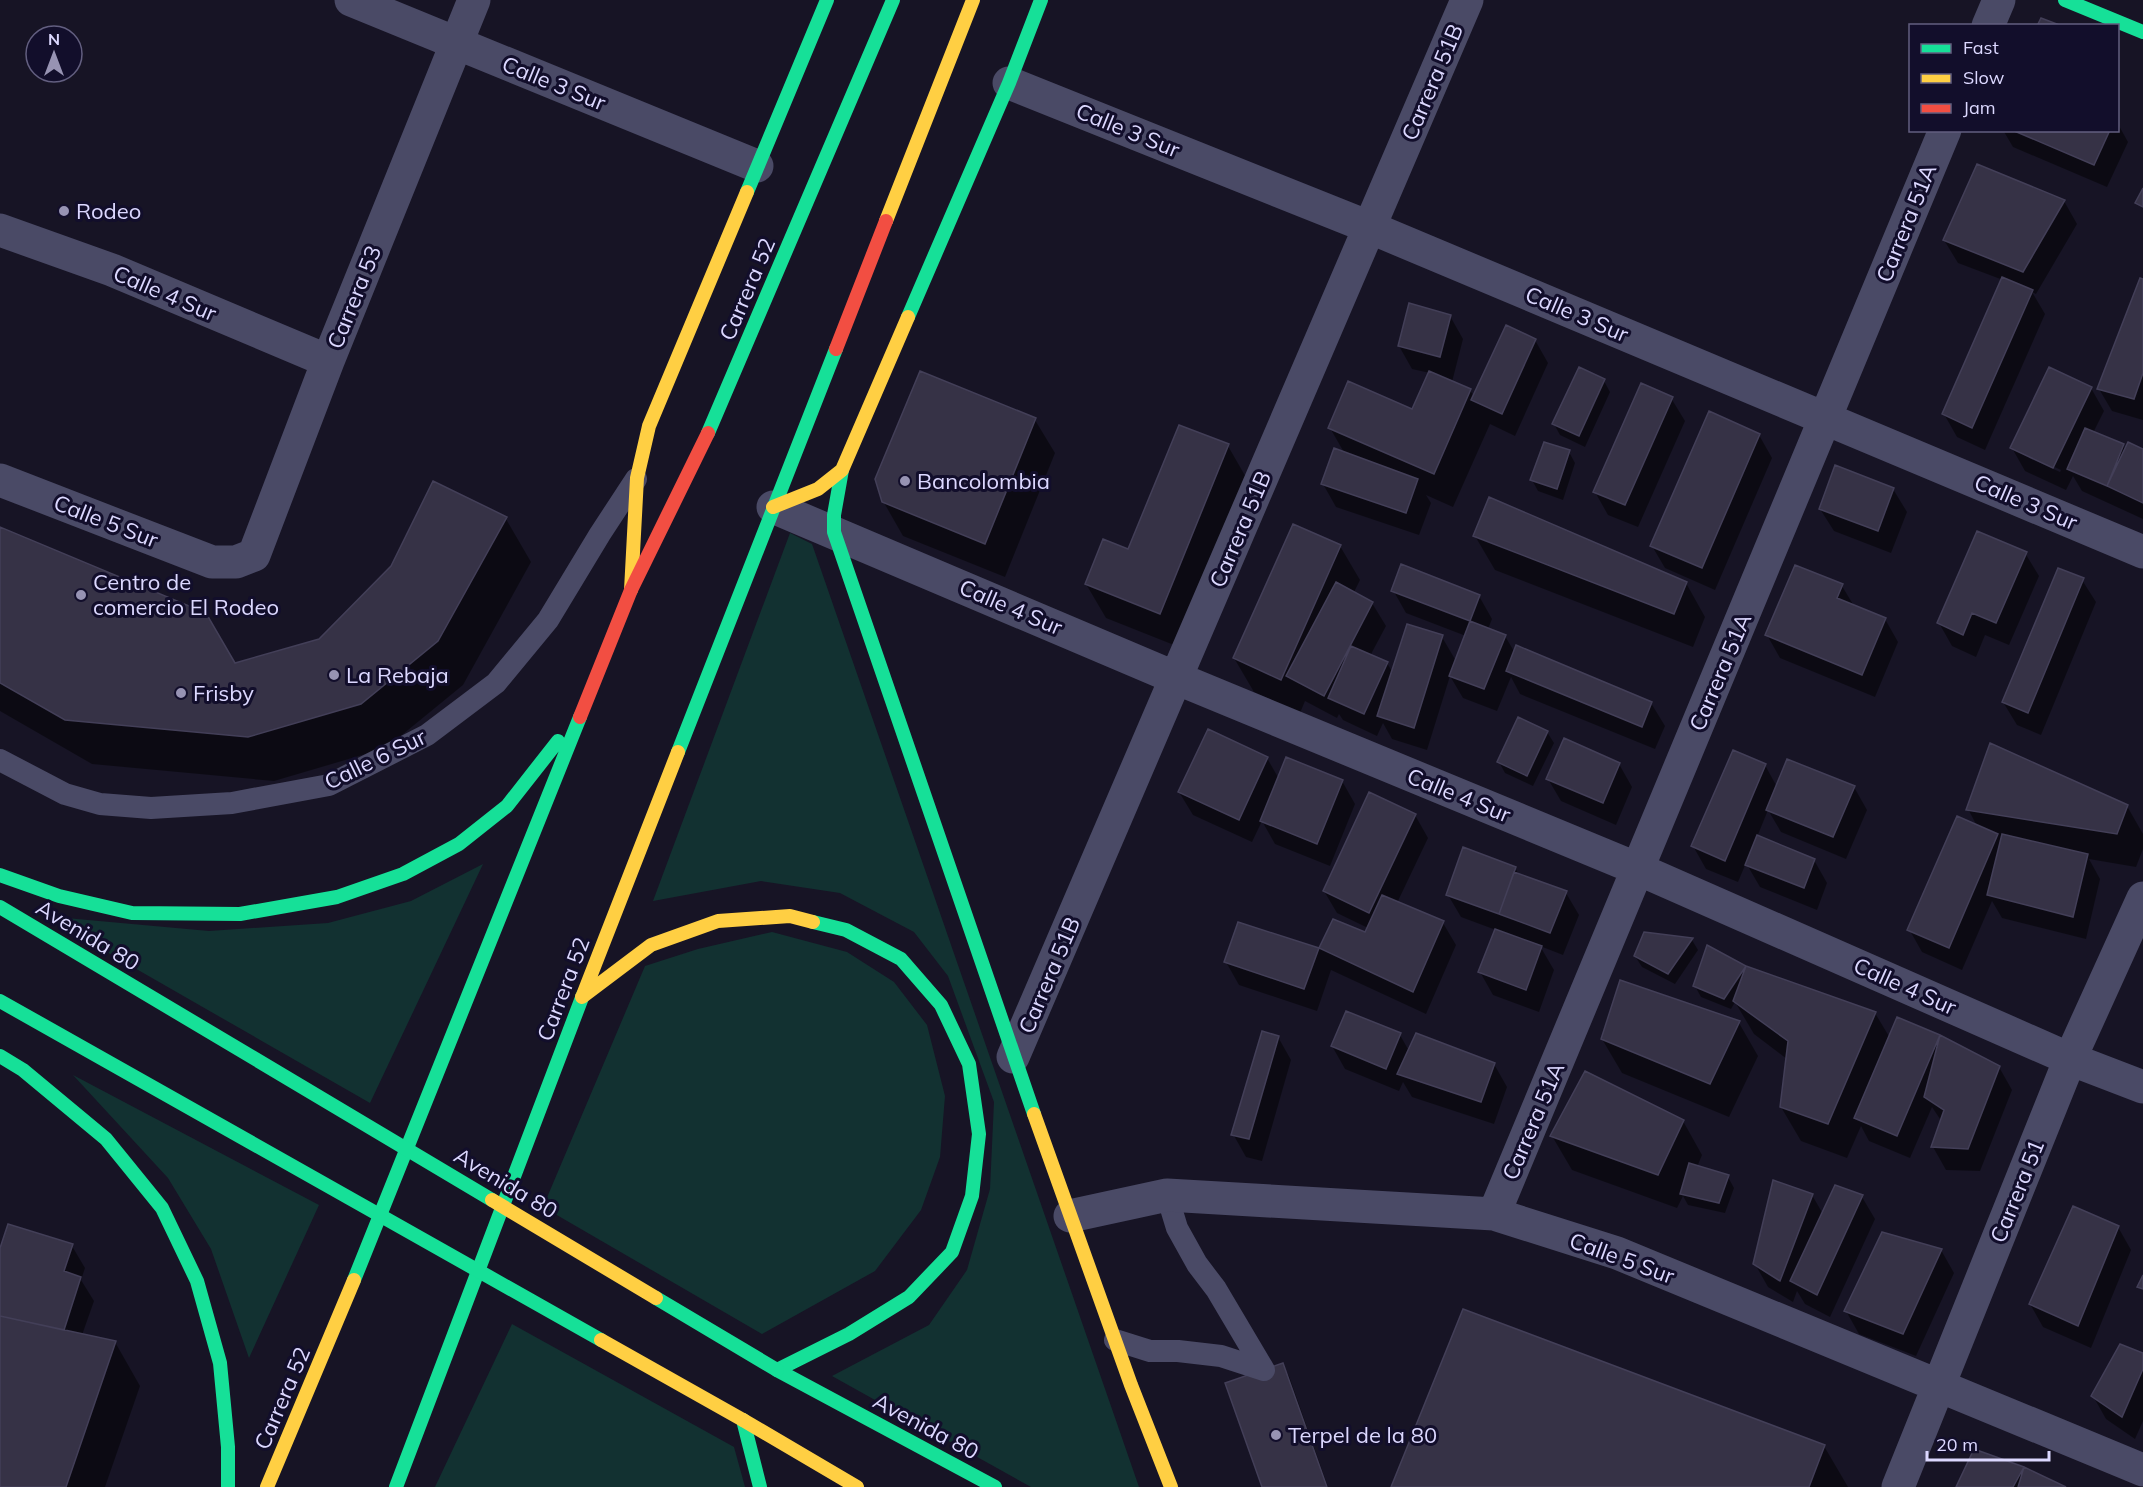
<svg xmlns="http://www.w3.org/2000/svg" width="2143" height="1487" font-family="Mulish,sans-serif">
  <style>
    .green { fill: #123131 }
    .shadow { fill: #0007; fill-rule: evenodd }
    .building { fill: #363246; stroke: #433f58; stroke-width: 1.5 }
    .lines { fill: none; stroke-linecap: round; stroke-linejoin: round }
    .lane { stroke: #4a4a66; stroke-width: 22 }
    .street { stroke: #4a4a66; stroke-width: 33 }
    .fast { stroke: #16e098; stroke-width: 14 }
    .slow { stroke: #ffcf43; stroke-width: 14 }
    .jam { stroke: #f24e42; stroke-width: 14 }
    .fast-bridge { stroke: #16e098; stroke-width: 14 }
    .slow-bridge { stroke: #ffcf43; stroke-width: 14 }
    .poi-dot { fill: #9793b3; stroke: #120e2b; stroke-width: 2 }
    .labels { text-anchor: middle; stroke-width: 6; stroke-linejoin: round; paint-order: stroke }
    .street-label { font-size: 22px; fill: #dcd8ff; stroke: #120e2b }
    .poi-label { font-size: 22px; fill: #dcd8ff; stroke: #120e2b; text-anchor: start }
  </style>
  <rect width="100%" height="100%" fill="#171425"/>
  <!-- green -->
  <path class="green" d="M790,533L812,544L1139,1487H1031L832,1376L929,1325L967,1270L990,1189L994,1102L948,976L914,932L840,893L761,881L653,901Z
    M483,864L370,1103L44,916L209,931L328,923L411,901Z
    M772,932L847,952L894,982L927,1025L945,1096L940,1157L921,1210L875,1271L762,1334L543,1207L645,966L698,949Z
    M73,1075L319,1205L249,1358L211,1249L168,1178Z
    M512,1324L734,1447L745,1487H435Z"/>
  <!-- shadow -->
  <path class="shadow" d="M2118,124L2128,142L2107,187L2013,147L2003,130H2118Z
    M2064,201L2077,224L2036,294L2032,292L2045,314L1985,450L1957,437L1944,414L2003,280L1958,263L1944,240Z
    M2143,281V420L2112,411L2099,389Z
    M1450,316L1463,339L1452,382L1470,390L1474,397L1535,340L1548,363L1515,436L1490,424L1453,507L1426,495L1431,503L1419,535L1336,507L1323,484L1345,454L1330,428L1413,411L1430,373L1412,369L1399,346Z
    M1604,381L1610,392L1585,447L1560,435L1554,424Z
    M2091,388L2104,411L2093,433L2123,445L2126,450L2143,451V519L2082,491L2073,476L2066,490L2025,471L2012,448ZM2029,455L2061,470L2060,472L2029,458Z
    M1671,398L1685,421L1638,527L1608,515L1595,492Z
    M1035,420L1055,453L1005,577L903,536L883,501Z
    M1759,435L1772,458L1715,590L1665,568L1652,546Z
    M1228,446L1247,479L1179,647L1106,618L1086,584L1129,551Z
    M1569,452L1575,463L1563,500L1538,491L1532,480Z
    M434,483L506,519L531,562L463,685L386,748L274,781L92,764L0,711V528L234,665L320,640L392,567Z
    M1893,489L1907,512L1891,553L1834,531L1820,509Z
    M1475,536L1686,583L1705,617L1693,647L1495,570Z
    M1340,546L1360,580L1354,592L1372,603L1386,626L1370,656L1387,663L1393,673L1442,637L1456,661L1466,636L1406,613L1393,590L1479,596L1492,619L1488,629L1505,636L1515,653L1651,703L1665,726L1655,749L1520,694L1511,677L1497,711L1463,698L1450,676L1427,750L1392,739L1383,723L1377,736L1343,720L1339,714L1337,718L1305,701L1300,713L1254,692L1234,658Z
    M2025,553L2039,576L2009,645L1985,635L1976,657L1952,646L1939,623Z
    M2082,580L2096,602L2041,735L2017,725L2003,702Z
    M1842,586L1854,606L1885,619L1898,642L1875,697L1780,658L1767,635Z
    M1519,719L1547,732L1554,743L1533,786L1505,773L1499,762Z
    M1267,758L1279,779L1342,781L1355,804L1330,866L1275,844L1262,821L1252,842L1193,815L1179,792Z
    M1619,764L1632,787L1616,825L1561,801L1548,779Z
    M1765,765L1777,787H1854L1867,810L1846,859L1781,832L1768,810L1757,837L1814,860L1827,883L1817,910L1760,887L1746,863L1738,882L1706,869L1693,846Z
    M2127,806L2143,834V849L2136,867L2089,859L2100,879L2086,939L2002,918L1992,901L1962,970L1922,952L1909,929L1977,826L1968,809Z
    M1415,815L1428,838L1397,903L1443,923L1456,945L1426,1014L1331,970L1317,1011L1239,985L1226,962L1239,924L1319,950L1333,921L1366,934L1368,928L1337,913L1324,891Z
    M1515,868L1520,876L1566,893L1579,915L1563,955L1540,946L1554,970L1539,1012L1493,995L1480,972L1496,930L1461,917L1448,895Z
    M1692,940L1698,950L1675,984L1642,967L1635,956Z
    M1708,947L1746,968L1875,1013L1890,1038L1939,1037L1999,1067L2012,1090L1980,1171L1946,1170L1933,1147L1942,1122L1932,1107L1910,1158L1869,1141L1861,1126L1847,1158L1801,1141L1781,1107L1787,1059L1754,1034L1735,1002L1731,1009L1701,997L1695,986Z
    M1739,1023L1758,1056L1729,1117L1622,1073L1602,1039Z
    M1400,1035L1409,1051L1494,1064L1507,1087L1494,1124L1412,1097L1403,1082L1399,1091L1345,1069L1332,1046Z
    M1278,1037L1291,1060L1262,1161L1246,1157L1233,1134Z
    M1683,1121L1702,1155L1697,1167L1728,1177L1734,1188L1725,1213L1688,1205L1683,1196L1677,1208L1572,1170L1552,1136Z
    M1812,1195L1823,1214L1862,1197L1875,1219L1830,1317L1805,1304L1797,1291L1793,1302L1768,1287L1755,1264Z
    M2118,1227L2131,1250L2091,1348L2043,1327L2030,1304Z
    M72,1246L85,1268L81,1280L94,1301L82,1335L115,1342L140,1386L105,1487H0V1253Z
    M1941,1250L1954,1273L1916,1356L1859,1334L1846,1311Z
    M2143,1354V1421L2135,1439L2106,1419L2093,1396Z
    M1282,1365L1289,1376L1328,1487H1263Z
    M1824,1446L1848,1487H1393Z
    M1974,1451L2023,1469L2063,1487H1958Z"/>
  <!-- building -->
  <path class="building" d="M2041,18L2062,26H2037Z
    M2012,130H2110L2094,165Z
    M1977,164L2065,200L2023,272L1943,240Z
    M2143,188V207L2135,203Z
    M2002,277L2033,290L1972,428L1942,414Z
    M2140,278L2143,279V373L2134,399L2097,389Z
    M1409,303L1451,315L1440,357L1398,346Z
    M1506,325L1536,339L1502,414L1471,400Z
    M1579,367L1605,379L1579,436L1552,424Z
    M2049,367L2092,387L2053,468L2010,448Z
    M920,371L1036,418L985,544L882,502L875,479Z
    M1429,371L1471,389L1434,474L1328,428L1348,381L1412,409Z
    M1641,383L1673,397L1625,505L1593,492Z
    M1709,411L1760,434L1702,568L1650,546Z
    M1179,425L1229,444L1160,614L1085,584L1103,539L1128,549Z
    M2085,428L2124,444L2107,486L2067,469Z
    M1544,442L1570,450L1557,489L1530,480Z
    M2128,442L2143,449V503L2107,486Z
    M1334,448L1418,479L1406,513L1321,484Z
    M1835,465L1894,488L1878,531L1819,509Z
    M433,481L507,517L438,641L361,704L248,737L65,720L0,683V527L206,613L235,663L319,639L391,566Z
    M1489,497L1687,582L1674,614L1473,536Z
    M1293,524L1341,545L1281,680L1233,658Z
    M1977,531L2027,552L1996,623L1972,613L1963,635L1937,623Z
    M1401,564L1480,595L1470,621L1391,591Z
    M1795,565L1843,584L1837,598L1886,618L1862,675L1765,635Z
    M2058,568L2084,578L2028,713L2002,702Z
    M1336,582L1373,602L1324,696L1286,676Z
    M1470,621L1506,635L1484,689L1449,676Z
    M1407,624L1443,635L1414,728L1377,716Z
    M1516,645L1652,702L1642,727L1506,671Z
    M1351,646L1388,662L1364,714L1328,698Z
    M1518,717L1548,731L1527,776L1497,762Z
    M1208,729L1268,757L1239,820L1178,792Z
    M1564,738L1620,763L1603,803L1546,779Z
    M1990,743L2128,805L2117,834L1966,810Z
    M1733,750L1766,764L1725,861L1691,846Z
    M1286,757L1343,780L1317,844L1260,821Z
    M1787,759L1855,786L1833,837L1766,810Z
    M1369,792L1416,814L1369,913L1323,891Z
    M1957,816L1998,834L1949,948L1907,930Z
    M2002,834L2088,854L2073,917L1987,895Z
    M1757,835L1815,859L1804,888L1745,865Z
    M1463,847L1516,867L1499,914L1446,895Z
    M1514,872L1567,891L1550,933L1499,914Z
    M1382,895L1444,921L1413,992L1319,948L1333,919L1365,932Z
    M1238,922L1319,948L1304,989L1224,962Z
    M1495,929L1542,946L1526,990L1478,972Z
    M1644,932L1693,938L1668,974L1634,956Z
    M1707,945L1746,966L1724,999L1693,986Z
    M1746,966L1876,1012L1828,1124L1780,1107L1788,1041L1733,1001Z
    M1620,980L1740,1021L1710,1084L1601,1039Z
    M1346,1011L1401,1033L1386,1069L1331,1046Z
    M1897,1017L1940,1035L1897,1136L1854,1118Z
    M1262,1031L1279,1036L1249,1139L1231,1135Z
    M1416,1033L1495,1063L1481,1102L1397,1074Z
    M1940,1035L2000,1066L1968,1149L1931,1147L1944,1110L1924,1097Z
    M1585,1071L1684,1120L1658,1175L1550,1136Z
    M1689,1163L1729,1175L1719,1203L1680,1194Z
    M1773,1180L1813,1194L1780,1281L1753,1264Z
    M1835,1185L1863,1195L1817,1295L1790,1281Z
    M2073,1206L2119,1226L2078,1326L2029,1304Z
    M8,1224L73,1244L64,1271L81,1277L64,1330L0,1316V1248Z
    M1882,1232L1942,1249L1903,1334L1844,1311Z
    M2143,1275V1289L2137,1287Z
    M1463,1309L1825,1445L1809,1487H1391Z
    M0,1316L116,1341L66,1487H0Z
    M2120,1344L2143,1353V1369L2122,1417L2091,1396Z
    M1283,1363L1327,1487H1262L1225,1383Z
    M1974,1449L2024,1467L2013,1487H1956Z
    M2024,1467L2066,1487H2018Z"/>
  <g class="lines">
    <!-- lane -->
    <path class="lane" d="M0,760L65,794L100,804L151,808L232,803L329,785L427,735L496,683L548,620L600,534L636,479
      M1167,1195L1177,1228L1197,1264L1216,1289L1264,1370
      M1115,1340L1150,1351H1178L1221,1356L1264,1370"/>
    <!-- street -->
    <path class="street" d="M351,0L757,166
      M1988,26L1999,0
      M1009,83L1369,227L2143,552
      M0,230L112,270L328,361
      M0,480L212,562H236L254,555L328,361L474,0
      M773,507L1176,678L1638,869L2070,1059L2143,1087
      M1013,1057L1467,0
      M1494,1214L1945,130
      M1070,1216L1167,1195L1494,1214L1617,1253L2143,1470
      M1898,1487L2070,1059L2143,898"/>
    <!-- fast -->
    <path class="fast" d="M2065,0L2143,32
      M747,192L827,0
      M908,317L1009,83L1041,0
      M708,433L893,0
      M842,470L834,515V532L1034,1114
      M678,752L836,349
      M0,875L59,896L132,913L240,914L337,897L403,874L459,844L507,806L558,741
      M0,1056L23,1070L106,1139L162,1208L197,1281L220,1363L228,1447V1487
      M354,1280L580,717
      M777,1370L849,1334L909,1297L952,1252L972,1196L979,1134L969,1064L941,1005L901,959L846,930L813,922
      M777,1370L995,1487
      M743,1420L760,1487
      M396,1487L583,995"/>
    <!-- slow -->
    <path class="slow" d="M886,221L973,0
      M773,507L818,489L842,470L908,317
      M631,590L637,478L649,426L747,192
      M583,995L678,752
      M582,997L651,945L718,921L790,916L813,922
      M1034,1114L1131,1385L1171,1487
      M743,1420L857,1487
      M267,1487L354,1280"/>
    <!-- jam -->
    <path class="jam" d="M836,349L886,221
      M580,717L631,590L708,433"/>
    <!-- fast-bridge -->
    <path class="fast-bridge" d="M0,907L492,1200
      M0,1001L601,1340
      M656,1298L777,1370"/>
    <!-- slow-bridge -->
    <path class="slow-bridge" d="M492,1200L656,1298
      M601,1340L743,1420"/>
  </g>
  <!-- markers -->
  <g class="poi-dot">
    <circle cx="64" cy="211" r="6"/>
    <circle cx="905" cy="481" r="6"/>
    <circle cx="81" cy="595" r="6"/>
    <circle cx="334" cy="675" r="6"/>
    <circle cx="181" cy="693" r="6"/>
    <circle cx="1276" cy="1435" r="6"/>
  </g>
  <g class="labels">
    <!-- street labels -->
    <g class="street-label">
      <text transform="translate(1432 82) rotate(-67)" y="8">Carrera 51B</text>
      <text transform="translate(554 83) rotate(22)" y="8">Calle 3 Sur</text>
      <text transform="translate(1128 130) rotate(22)" y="8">Calle 3 Sur</text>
      <text transform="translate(1906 223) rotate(-68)" y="8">Carrera 51A</text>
      <text transform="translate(747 289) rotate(-67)" y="8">Carrera 52</text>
      <text transform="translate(165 293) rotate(23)" y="8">Calle 4 Sur</text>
      <text transform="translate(354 297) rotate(-68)" y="8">Carrera 53</text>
      <text transform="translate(1577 314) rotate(23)" y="8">Calle 3 Sur</text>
      <text transform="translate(2026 502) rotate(23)" y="8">Calle 3 Sur</text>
      <text transform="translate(106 521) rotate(21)" y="8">Calle 5 Sur</text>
      <text transform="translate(1240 529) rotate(-67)" y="8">Carrera 51B</text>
      <text transform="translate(1011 607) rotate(23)" y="8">Calle 4 Sur</text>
      <text transform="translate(1720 672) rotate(-67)" y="8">Carrera 51A</text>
      <text transform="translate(375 759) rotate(-26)" y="8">Calle 6 Sur</text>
      <text transform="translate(1459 795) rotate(22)" y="8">Calle 4 Sur</text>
      <text transform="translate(88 935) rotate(31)" y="8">Avenida 80</text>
      <text transform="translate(1049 975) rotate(-67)" y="8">Carrera 51B</text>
      <text transform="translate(1905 986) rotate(24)" y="8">Calle 4 Sur</text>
      <text transform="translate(563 989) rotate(-69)" y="8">Carrera 52</text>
      <text transform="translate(1533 1121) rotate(-67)" y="8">Carrera 51A</text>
      <text transform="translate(506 1183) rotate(31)" y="8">Avenida 80</text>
      <text transform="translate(2017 1191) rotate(-68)" y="8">Carrera 51</text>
      <text transform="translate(1622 1258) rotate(20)" y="8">Calle 5 Sur</text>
      <text transform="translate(282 1398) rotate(-67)" y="8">Carrera 52</text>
      <text transform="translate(926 1426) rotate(28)" y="8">Avenida 80</text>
    </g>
    <!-- poi labels -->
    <g class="poi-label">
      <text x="76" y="219">Rodeo</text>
      <text x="917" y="489">Bancolombia</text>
      <text x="93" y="590">Centro de<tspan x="93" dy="25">comercio El Rodeo</tspan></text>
      <text x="346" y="683">La Rebaja</text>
      <text x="193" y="701">Frisby</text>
      <text x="1288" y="1443">Terpel de la 80</text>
    </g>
  </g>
  <!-- legend -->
  <rect x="1909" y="24" width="210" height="108" fill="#120e2b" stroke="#635f80" stroke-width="1.5"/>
  <rect x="1921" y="44" width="30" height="9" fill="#16e098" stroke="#635f80" stroke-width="1.5"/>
  <text x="1963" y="54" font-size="18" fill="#dcd8ff">Fast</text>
  <rect x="1921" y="74" width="30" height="9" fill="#ffcf43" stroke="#635f80" stroke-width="1.5"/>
  <text x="1963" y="84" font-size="18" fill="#dcd8ff">Slow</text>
  <rect x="1921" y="104" width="30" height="9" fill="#f24e42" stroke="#635f80" stroke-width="1.5"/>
  <text x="1963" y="114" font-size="18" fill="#dcd8ff">Jam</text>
  <!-- north arrow -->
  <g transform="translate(54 54)"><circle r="28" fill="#120e2b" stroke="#635f80" stroke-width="1.5"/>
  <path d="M0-4.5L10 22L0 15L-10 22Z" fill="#9793b3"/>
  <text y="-9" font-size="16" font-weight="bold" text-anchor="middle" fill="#dcd8ff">N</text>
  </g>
  <!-- scale -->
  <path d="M1927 1451v9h122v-9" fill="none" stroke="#dcd8ff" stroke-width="3"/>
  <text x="1936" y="1451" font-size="18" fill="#dcd8ff" stroke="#120e2b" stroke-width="4.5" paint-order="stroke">20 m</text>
</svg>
